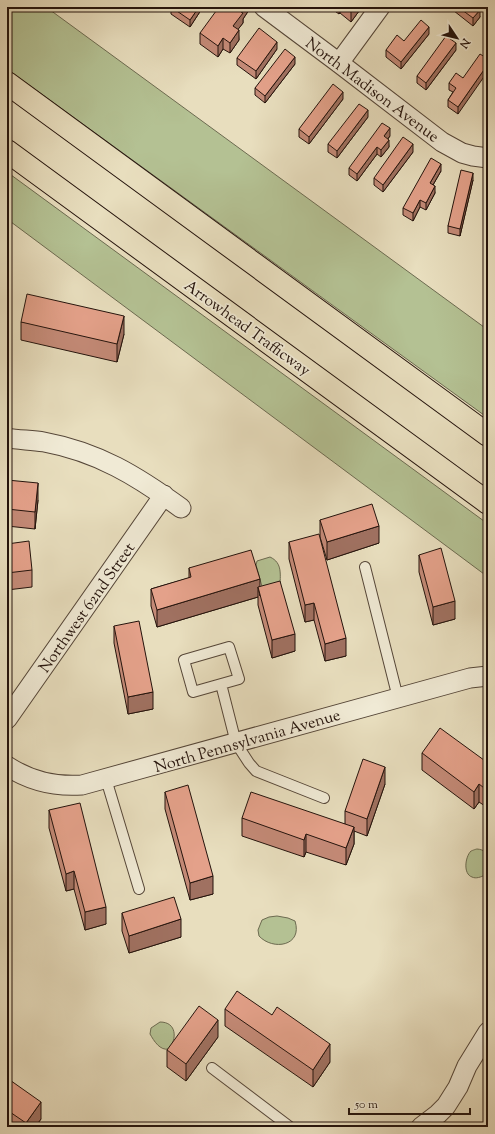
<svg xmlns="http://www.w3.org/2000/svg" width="495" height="1134" font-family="'Sorts Mill Goudy',serif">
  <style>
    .green { fill: #b4c193; stroke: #6c6a50 }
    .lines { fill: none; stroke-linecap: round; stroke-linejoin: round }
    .lane-casing { stroke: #554638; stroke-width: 12 }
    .street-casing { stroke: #554638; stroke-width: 21 }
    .highway-casing { stroke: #24130c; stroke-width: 24 }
    .lane { stroke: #f0ead5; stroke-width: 10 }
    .street { stroke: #f0ead5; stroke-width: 19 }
    .highway { stroke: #e8debe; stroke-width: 22 }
    .wall { fill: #c48a77; stroke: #24130c }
    .shaded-wall { fill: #a07161; stroke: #24130c }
    .building { fill: #e4a18a; stroke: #24130c }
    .labels { text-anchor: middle; stroke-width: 3.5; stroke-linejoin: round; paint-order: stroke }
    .street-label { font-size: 16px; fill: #24130c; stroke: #f0ead5 }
  </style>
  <rect width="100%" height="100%" fill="#e8debe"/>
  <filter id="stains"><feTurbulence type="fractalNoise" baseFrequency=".005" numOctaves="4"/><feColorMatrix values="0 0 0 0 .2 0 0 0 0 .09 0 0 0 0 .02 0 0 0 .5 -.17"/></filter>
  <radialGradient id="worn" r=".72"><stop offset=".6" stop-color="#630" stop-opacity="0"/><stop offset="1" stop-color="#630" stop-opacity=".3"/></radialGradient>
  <!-- green -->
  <path class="green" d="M7,7H46L488,330V418L7,69Z
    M7,172L488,524V577L7,219Z
    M270,557C283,563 280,575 280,588L263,590L256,565L257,561Z
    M477,849C492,850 490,865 485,875C481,877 476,879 472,877C463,874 465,857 471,851C471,851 476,849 477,849Z
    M277,916L288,918L295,921C303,946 273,951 259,936L258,930L262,920L269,917Z
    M160,1022C177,1022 177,1039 169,1049C160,1051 154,1041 150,1034L151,1028Z"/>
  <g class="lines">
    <defs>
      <path id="lane" d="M365,567L398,698
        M229,647L239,679L193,692L184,660Z
        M221,684L236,743L249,763L256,771L324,798
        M106,779L139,889
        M212,1068L290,1127"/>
      <path id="street" d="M264,7L339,63L442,142L462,153L473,156L488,158
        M339,63L380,7
        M7,438C19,440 32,440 44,442C98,452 137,476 181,508
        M7,719L164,495
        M7,766C30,781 55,787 82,785L470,678L488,676
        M421,1127L438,1114L446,1106L458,1087L467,1066L488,1032"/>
      <path id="highway" d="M7,83L488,435
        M7,151L488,503"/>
    </defs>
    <!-- lane casing -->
    <use href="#lane" class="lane-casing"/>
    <!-- street casing -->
    <use href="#street" class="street-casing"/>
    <!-- highway casing -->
    <use href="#highway" class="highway-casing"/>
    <!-- lane -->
    <use href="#lane" class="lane"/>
    <!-- street -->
    <use href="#street" class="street"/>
    <!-- highway -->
    <use href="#highway" class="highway"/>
  </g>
  <!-- wall -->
  <path class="wall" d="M171,7H203L190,27L171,14Z
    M249,7V10L243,19V23L238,29L239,40L230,53L223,49L218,57L200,44V33Z
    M312,7H320L317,11Z
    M329,7H362L351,22L340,13L339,14Z
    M449,7H476L480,17L473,26Z
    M429,34L401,69L386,57V50L404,41Z
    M277,49L256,79L237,65V58Z
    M456,50L426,90L417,83V76Z
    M295,64L265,103L255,95V88Z
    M463,78L458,114L448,107V100L453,92L449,90V83Z
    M343,99L309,144L299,137V129Z
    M368,117L337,158L328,152V144Z
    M390,136L388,139L389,147L381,157L377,154L357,181L349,175V168Z
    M413,152L383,192L374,185V178Z
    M441,171L433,185L435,193L426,210L420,207L413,221L403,215V208Z
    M473,180L460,236L448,233V226Z
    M21,322L124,334L117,362L21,340Z
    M7,480L38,500L35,529L7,526Z
    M320,520L379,543L327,560L320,537Z
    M289,542L346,656L325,661L314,620L305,622L289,559Z
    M7,544L32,570V587L7,590Z
    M419,555L455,619L433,625L419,572Z
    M189,568L260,587L295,651L272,658L258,605V597L157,627L151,606V589L189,578Z
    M114,626L153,709L128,714L114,643Z
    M422,753L488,763V808L479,802L474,809L422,770Z
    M385,784L367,836L354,831V844L346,865L306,852L304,857L242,836V818L345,824V811Z
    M165,792L213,894L190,900L165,809Z
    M49,810L106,924L85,930L74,889L66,891L49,828Z
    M122,913L181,937L129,953L122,931Z
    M225,1009L272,1015L330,1062L313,1087L225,1026Z
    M218,1037L186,1081L167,1067V1050Z
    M7,1078L41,1119L35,1127H7Z"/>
  <!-- shaded-wall -->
  <path class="shaded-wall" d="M199,7H203L190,27V20Z
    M244,7H249V10L243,19V23L233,36V26L241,12Z
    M317,7H320L317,11Z
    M339,7H340V13L339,14Z
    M355,7H362L351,22V12Z
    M480,10V17L473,26V18Z
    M429,27V34L401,69V62Z
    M239,30V40L230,53V43Z
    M223,38V49L218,57V46Z
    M277,42V49L256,79V71Z
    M456,43V50L426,90V83Z
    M295,57V64L265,103V96Z
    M488,64V71L458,114V107Z
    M343,92V99L309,144V137Z
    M368,110V117L337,158V151Z
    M390,128V136L384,143V136Z
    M389,140V147L381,157V150Z
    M413,144V152L383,192V185Z
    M377,147V154L357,181V174Z
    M441,164V171L430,190V183Z
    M473,173V180L460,236V229Z
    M435,186V193L426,210V203Z
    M420,200V207L413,221V213Z
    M9,292V309L7,338V321Z
    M124,316V334L117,362V344Z
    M38,483V500L35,529V512Z
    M379,526V543L327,560V542Z
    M260,579V596L258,587V597L157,627V610Z
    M455,601V619L433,625V607Z
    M314,603V620L305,622V605Z
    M295,634V651L272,658V640Z
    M346,638V656L325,661V644Z
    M153,692V709L128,714V697Z
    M385,767V784L367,836V819Z
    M479,784V802L474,809V792Z
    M354,827V844L346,865V848Z
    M306,834V852L304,857V840Z
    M74,871V889L66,891V874Z
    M213,876V894L190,900V883Z
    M106,907V924L85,930V912Z
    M181,919V937L129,953V936Z
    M218,1020V1037L186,1081V1064Z
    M330,1044V1062L313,1087V1070Z
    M41,1102V1119L35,1127H26V1123Z"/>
  <!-- building -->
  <path class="building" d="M171,7H199L190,20Z
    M219,7H244L241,12L243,13L233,26L239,30L230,43L223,38L218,46L200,33Z
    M345,7H355L351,12Z
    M458,7H476L480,10L473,18Z
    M421,20L429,27L401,62L386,50L397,35L404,41Z
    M259,28L277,42L256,71L237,58Z
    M446,36L456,43L426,83L417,76Z
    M285,49L295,57L265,96L255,88Z
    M480,54L488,59V64L458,107L448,100L456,88L449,83L456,73L463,78Z
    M333,84L343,92L309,137L299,129Z
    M359,104L368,110L337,151L328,144Z
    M382,123L390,128L384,136L389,140L381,150L377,147L357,174L349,168Z
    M403,137L413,144L383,185L374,178Z
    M431,158L441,164L430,183L435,186L426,203L420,200L413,213L403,208Z
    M461,170L473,173L460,229L448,226Z
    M7,292H9L7,321Z
    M27,294L124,316L117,344L21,322Z
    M7,480L38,483L35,512L7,509Z
    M372,504L379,526L327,542L320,520Z
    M319,534L346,638L325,644L314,603L305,605L289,542Z
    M29,541L32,570L7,573V544Z
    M441,548L455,601L433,607L419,555Z
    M251,550L260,579L157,610L151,589L191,577L189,568Z
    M280,581L295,634L272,640L258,587Z
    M139,621L153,692L128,697L114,626Z
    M440,728L488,763V791L479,784L474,792L422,753Z
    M363,759L385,767L367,819L345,811Z
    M188,785L213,876L190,883L165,792Z
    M251,792L354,827L346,848L306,834L304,840L242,818Z
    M80,803L106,907L85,912L74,871L66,874L49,810Z
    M174,897L181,919L129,936L122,913Z
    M237,991L272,1015L277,1007L330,1044L313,1070L225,1009Z
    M199,1006L218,1020L186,1064L167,1050Z
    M7,1078L41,1102L26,1123L7,1110Z"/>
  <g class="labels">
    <!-- street labels -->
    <g class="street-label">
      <text transform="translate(373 89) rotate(37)" y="6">North Madison Avenue</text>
      <text transform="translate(248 327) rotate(36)" y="6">Arrowhead Trafficway</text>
      <text transform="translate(86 607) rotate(-55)" y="6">Northwest 62nd Street</text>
      <text transform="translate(247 740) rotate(-16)" y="6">North Pennsylvania Avenue</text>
    </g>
  </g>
  <!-- margin -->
  <rect width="495" height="1134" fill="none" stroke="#e8debe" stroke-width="24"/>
  <rect x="8" y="8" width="479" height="1118" fill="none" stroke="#24130c" stroke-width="2"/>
  <rect x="12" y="12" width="471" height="1110" fill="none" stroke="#24130c"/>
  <!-- north arrow -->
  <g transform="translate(457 38) rotate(125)" stroke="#f0ead5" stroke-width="3" paint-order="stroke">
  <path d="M0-3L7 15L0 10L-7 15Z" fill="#24130c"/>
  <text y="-6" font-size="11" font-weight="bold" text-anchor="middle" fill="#24130c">N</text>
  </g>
  <!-- scale -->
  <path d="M349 1108v6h121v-6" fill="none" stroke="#24130c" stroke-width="2"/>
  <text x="355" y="1108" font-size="12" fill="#24130c" stroke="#f0ead5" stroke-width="3" paint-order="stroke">50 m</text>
  <rect width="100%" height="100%" filter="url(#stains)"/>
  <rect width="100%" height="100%" fill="url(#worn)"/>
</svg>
